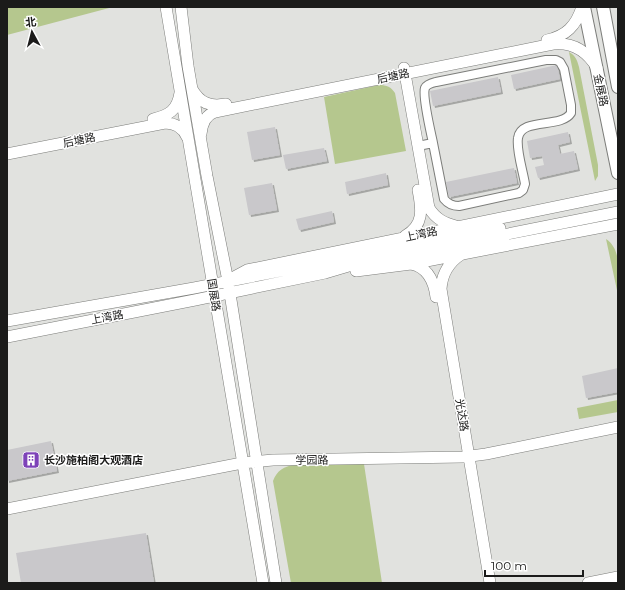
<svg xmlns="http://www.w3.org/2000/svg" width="625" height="590" font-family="Montserrat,'Noto Sans SC',sans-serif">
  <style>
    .green { fill: #b5c78e }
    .building { fill: #c9c8cb; filter: url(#shadow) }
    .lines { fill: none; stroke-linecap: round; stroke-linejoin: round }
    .street-casing { stroke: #7c7d7a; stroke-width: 10 }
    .secondary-casing { stroke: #7c7d7a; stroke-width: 12 }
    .primary-casing { stroke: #7c7d7a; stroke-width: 14 }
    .street { stroke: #fff; stroke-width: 8 }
    .secondary { stroke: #fff; stroke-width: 11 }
    .primary { stroke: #fff; stroke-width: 12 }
    .labels { text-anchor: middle; stroke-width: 3; stroke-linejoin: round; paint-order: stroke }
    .street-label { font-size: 11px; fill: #1b1b1a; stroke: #fff }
    .poi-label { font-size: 11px; font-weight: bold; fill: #1b1b1a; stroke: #fff; text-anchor: start }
  </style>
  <defs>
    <filter id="shadow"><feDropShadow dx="2" dy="2" stdDeviation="0" flood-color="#0004"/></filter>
  </defs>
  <rect width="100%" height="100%" fill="#e1e2df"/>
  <!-- green -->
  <path class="green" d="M7,7H113L7,35Z
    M569,52C576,56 577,60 579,67L598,165V176L595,181Z
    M379,85C387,85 391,87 395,93L406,151L335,164L324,97Z
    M606,239C623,250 618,277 618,295Z
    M618,400V412L579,419L577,408Z
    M295,464H364L382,583H291L273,481C277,470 284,467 295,464Z"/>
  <!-- building -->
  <path class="building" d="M557,65L560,79L514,89L511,75Z
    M498,77L501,92L433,106L430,91Z
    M275,127L280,155L252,160L247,132Z
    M568,132L570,142L558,145L560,154L574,151L578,169L538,178L535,167L544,165L542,156L530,158L527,141Z
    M324,148L327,161L286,169L283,155Z
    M514,168L517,183L449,197L446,182Z
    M386,173L388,185L347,194L345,182Z
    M272,183L277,210L249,215L244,188Z
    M332,211L334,222L299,230L296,219Z
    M618,368V392L586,398L582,376Z
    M51,441L57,471L7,481V450Z
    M146,533L154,583H21L16,553Z"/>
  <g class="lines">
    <defs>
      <path id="street" d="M418,146L433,143L444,199C448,204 452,206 459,206L519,193L523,190L525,184C523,171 516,150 518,138C521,117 561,129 571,113V105L564,69L560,62L556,60H546L436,82C432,83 427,84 425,88C422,96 431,133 433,143"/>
      <path id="secondary" d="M166,7L263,583
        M181,7L188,66L207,176L228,281L276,583
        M547,40C566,36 576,26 582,7
        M404,68L429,208C436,219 444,223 456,226
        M192,89C200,103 210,107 226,104
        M153,119C169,115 177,111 180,93
        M201,134C202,124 205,115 215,112L553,44C573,42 587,51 597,68
        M7,154L165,123C175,123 183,128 187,137
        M405,236C424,225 422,210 418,190
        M462,254C449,262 442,274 441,289L490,583
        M411,264C428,267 434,281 436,297
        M356,271L411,264L618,224
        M234,277L247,270L618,194
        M7,321L194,288L500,228
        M7,337L195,300L325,273L352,265L618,212
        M7,509L242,463L273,460L463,457L486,454L618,427
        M588,583L618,577"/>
      <path id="primary" d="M584,7L618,173
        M603,7L618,87"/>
    </defs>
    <!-- street casing -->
    <use href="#street" class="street-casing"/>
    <!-- secondary casing -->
    <use href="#secondary" class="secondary-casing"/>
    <!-- primary casing -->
    <use href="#primary" class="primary-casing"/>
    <!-- street -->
    <use href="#street" class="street"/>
    <!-- secondary -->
    <use href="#secondary" class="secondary"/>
    <!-- primary -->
    <use href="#primary" class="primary"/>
  </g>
  <!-- icons -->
  <defs>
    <symbol id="building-square" viewBox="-11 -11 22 22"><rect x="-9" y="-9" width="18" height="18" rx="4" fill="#7d42b8" stroke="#fff"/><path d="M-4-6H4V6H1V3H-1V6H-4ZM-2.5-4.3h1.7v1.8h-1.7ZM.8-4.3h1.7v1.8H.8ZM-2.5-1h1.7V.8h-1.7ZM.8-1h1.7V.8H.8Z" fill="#fff"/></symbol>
  </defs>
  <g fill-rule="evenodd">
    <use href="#building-square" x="21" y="450" width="20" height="20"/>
  </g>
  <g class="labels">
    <!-- street labels -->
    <g class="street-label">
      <text transform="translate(393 76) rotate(-12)" y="4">后塘路</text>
      <text transform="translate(601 90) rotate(78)" y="4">金展路</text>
      <text transform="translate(79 140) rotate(-12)" y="4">后塘路</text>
      <text transform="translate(421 234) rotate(-12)" y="4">上湾路</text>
      <text transform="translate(214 295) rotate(81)" y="4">国展路</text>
      <text transform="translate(107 317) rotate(-11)" y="4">上湾路</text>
      <text transform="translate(462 415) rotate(81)" y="4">光达路</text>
      <text transform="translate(312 460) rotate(-1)" y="4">学园路</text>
    </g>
    <!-- poi labels -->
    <g class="poi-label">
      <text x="44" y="464">长沙施柏阁大观酒店</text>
    </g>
  </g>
  <!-- border -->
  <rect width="625" height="590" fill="none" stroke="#1b1b1a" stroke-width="16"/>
  <!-- north arrow -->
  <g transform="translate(32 32) rotate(353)" stroke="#ffffff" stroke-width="3" paint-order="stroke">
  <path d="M0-3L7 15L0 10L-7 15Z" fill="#1b1b1a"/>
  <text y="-6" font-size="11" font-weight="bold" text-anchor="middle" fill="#1b1b1a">北</text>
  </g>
  <!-- scale -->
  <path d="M485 570v6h98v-6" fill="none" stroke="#1b1b1a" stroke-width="2"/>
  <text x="491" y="570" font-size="12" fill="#1b1b1a" stroke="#ffffff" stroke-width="3" paint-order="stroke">100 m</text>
</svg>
